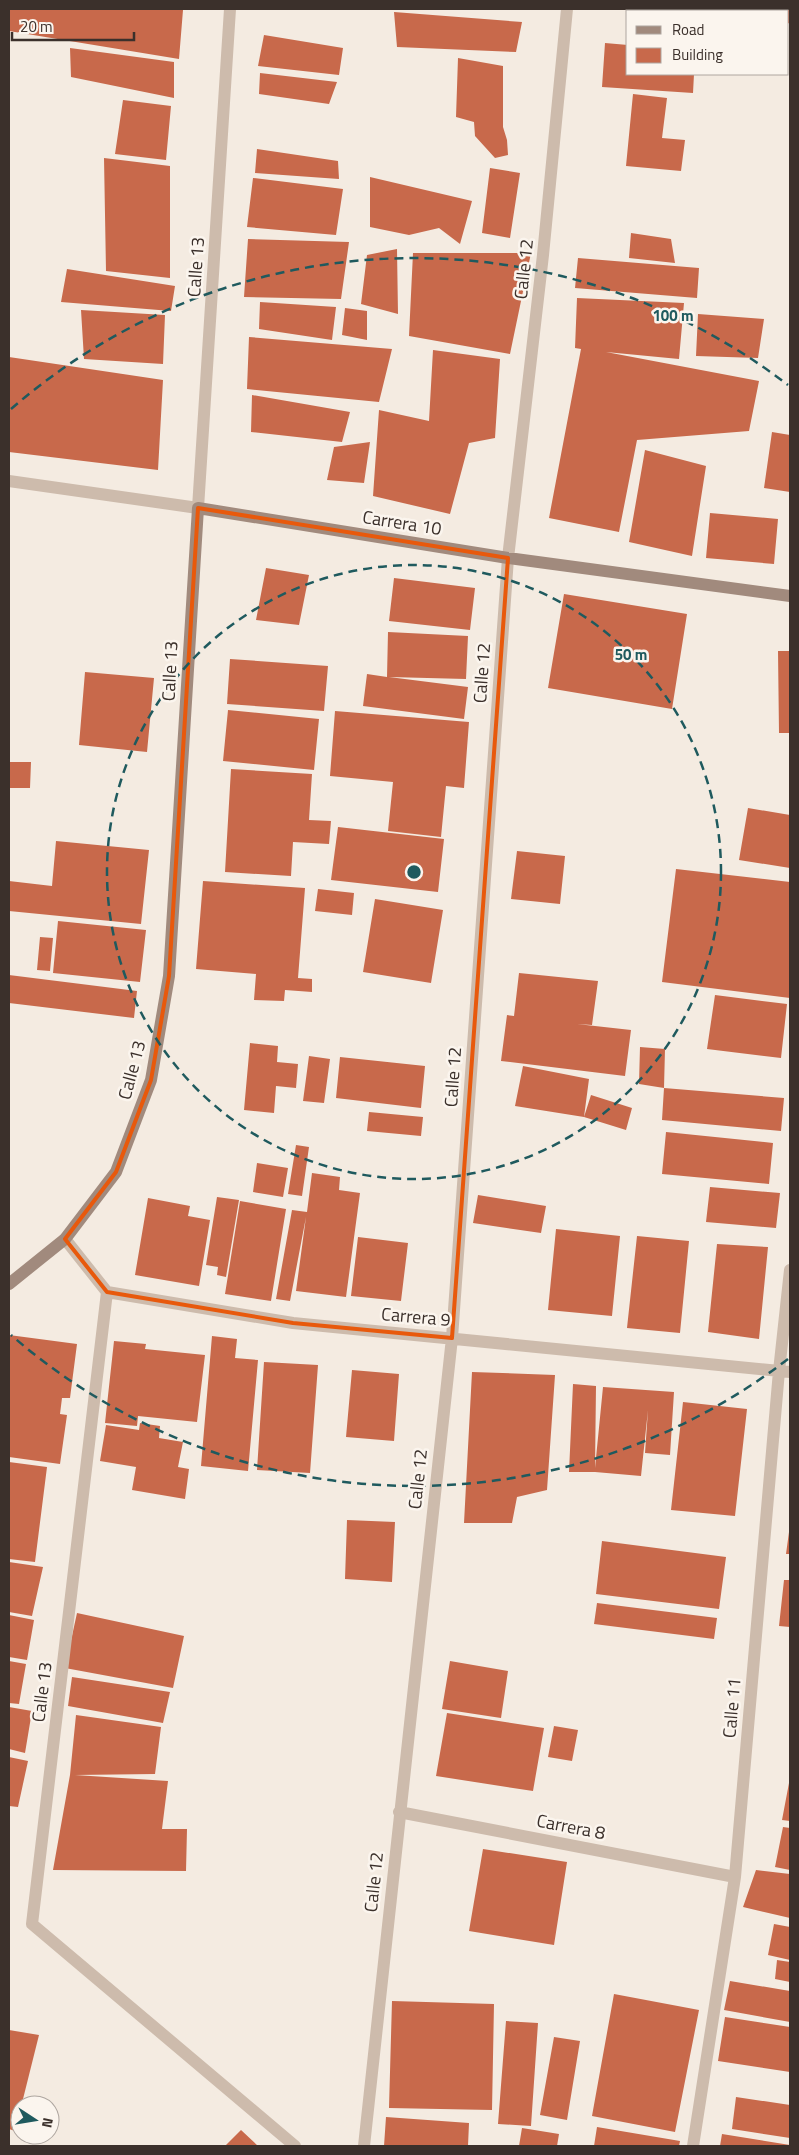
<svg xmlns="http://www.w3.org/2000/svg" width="799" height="2155" font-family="'Titillium Web',sans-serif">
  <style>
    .building { fill: #c8694b }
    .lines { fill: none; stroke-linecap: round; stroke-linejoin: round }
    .street { stroke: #cdbbac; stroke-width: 12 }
    .secondary { stroke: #a18a7d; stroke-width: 12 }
    .marked { fill: none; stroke: #e8590c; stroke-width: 4; stroke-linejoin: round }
    .ring { fill: none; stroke: #1f5a5e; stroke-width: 2.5; stroke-dasharray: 9 6 }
    .labels { text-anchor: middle; stroke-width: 5; stroke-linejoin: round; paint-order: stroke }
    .street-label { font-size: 18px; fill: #3b302b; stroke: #fbf5ee }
    .centre { fill: #1f5a5e; stroke: #fbf5ee; stroke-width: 2.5 }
    .ring-label { font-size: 15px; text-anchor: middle; font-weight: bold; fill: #1f5a5e; stroke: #fbf5ee; stroke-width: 5; stroke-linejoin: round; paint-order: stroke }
  </style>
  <rect width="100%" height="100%" fill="#f4ebe1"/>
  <!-- building -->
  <path class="building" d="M10,9L183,10L179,59L9,31Z
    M780,9H790V24L788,23V11H780Z
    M394,12L522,22L516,52L397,47Z
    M264,35L343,48L339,75L258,66Z
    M605,43L628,45V74H694L693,93L602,87Z
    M70,48L174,62V98L71,77Z
    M458,58L503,66V127L507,140L508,155L495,158L475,136L474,122L456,117Z
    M260,73L337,82L329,104L259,94Z
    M633,94L667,98L662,138L685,140L681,171L626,166Z
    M123,100L171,106L166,160L115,154Z
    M257,149L338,161L339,179L255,173Z
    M104,158L170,166V278L106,271Z
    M490,168L520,173L510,238L482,233Z
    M370,177L472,201L460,244L439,228L409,235L370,227Z
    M253,178L343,189L336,235L247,227Z
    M631,233L671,239L675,263L629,258Z
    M248,239L349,242L341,299L244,297Z
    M397,249L398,314L361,304L367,255Z
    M413,253H531L510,354L409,336Z
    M578,258L699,268L697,298L575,288Z
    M67,269L175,286L171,311L61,302Z
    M577,298L684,303L679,359L606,352L759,381L749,431L637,440L619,532L549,518L581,349L575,348Z
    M260,302L336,307L332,340L259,329Z
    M345,308L367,311V340L342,335Z
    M81,310L165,315L163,364L84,359Z
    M698,314L764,319L758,358L696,356Z
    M249,337L392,349L379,402L247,389Z
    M433,350L500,359L495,438L469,443L450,514L373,496L379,410L429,421Z
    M9,357L163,380L158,470L9,452Z
    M252,395L350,412L342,442L251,432Z
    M772,432L790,435V492L764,488Z
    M370,442L364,483L327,480L334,447Z
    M645,450L706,466L692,556L629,542Z
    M710,513L778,519L774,564L706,558Z
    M266,568L309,575L299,625L256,620Z
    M394,578L475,588L470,630L389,621Z
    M564,594L687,614L672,709L548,688Z
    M388,632L468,636L466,679L389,677L468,687L464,719L363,706L367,674L387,677Z
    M778,651H790V733H779Z
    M230,659L328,666L324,711L227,704Z
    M85,672L154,678L147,752L79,745Z
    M228,710L319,719L314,770L223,761Z
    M335,711L469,722L464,788L446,786L441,837L388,831L393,782L330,776Z
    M9,762H31L30,788H9Z
    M231,769L312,774L309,820L331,821L329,844L293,842L291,876L225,872Z
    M748,808L790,815V868L739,860Z
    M338,827L444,839L438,892L331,880Z
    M56,841L149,850L141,924L9,911V881L52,886Z
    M517,851L565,856L560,904L511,899Z
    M676,869L790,882V998L662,982Z
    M203,881L305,888L298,978L312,979V992L285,990L284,1001L254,1000L256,974L196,969Z
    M318,889L354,893L352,915L315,911Z
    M375,899L443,910L431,983L363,972Z
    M58,921L146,930L140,982L53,973Z
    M40,937L53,938L50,971L37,970Z
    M519,973L598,981L592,1025L577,1024L631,1030L625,1076L501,1061L507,1015L514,1016Z
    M9,975L137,991L134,1018L9,1003Z
    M715,995L787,1004L781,1058L707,1049Z
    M250,1043L278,1046L277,1062L298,1064L296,1088L276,1086L274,1113L244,1110Z
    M640,1047L665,1049L664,1088L639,1084Z
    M309,1056L330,1059L324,1103L303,1101Z
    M340,1057L425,1066L421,1108L336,1098Z
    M523,1066L589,1079L584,1117L591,1095L632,1108L626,1130L584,1117L515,1106Z
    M664,1088L784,1098L781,1131L662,1120Z
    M369,1112L423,1117L421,1136L367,1131Z
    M666,1132L773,1143L769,1184L662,1174Z
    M296,1145L309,1147L302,1196L288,1194Z
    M257,1163L288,1168L283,1197L253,1192Z
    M312,1173L340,1177L339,1190L360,1193L346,1297L296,1291L306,1217L290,1301L276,1299L292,1210L307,1212Z
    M710,1187L780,1193L776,1228L706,1222Z
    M478,1195L546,1206L541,1233L473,1223Z
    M217,1197L239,1200L226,1277L217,1275L218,1267L206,1265Z
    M148,1198L190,1206L188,1216L210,1220L199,1286L135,1275Z
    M240,1201L286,1209L271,1301L225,1294Z
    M556,1229L620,1236L612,1316L548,1310Z
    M637,1236L689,1241L680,1333L627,1328Z
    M358,1237L408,1243L401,1301L351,1296Z
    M717,1244L768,1247L759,1339L708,1332Z
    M9,1335L77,1344L70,1398H62L60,1414L67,1415L60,1464L9,1457Z
    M212,1336L237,1339L235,1358L258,1360L248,1471L201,1466Z
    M114,1341L146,1344L145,1349L205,1355L197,1422L138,1416L137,1426L105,1423Z
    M264,1362L318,1365L310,1473L257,1470Z
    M352,1370L399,1374L394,1441L346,1437Z
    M472,1372L555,1375L547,1490L517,1497L512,1523H464Z
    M573,1384L596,1386L595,1468L603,1387L674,1392L670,1455L645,1453L648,1410L641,1476L595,1472H569Z
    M683,1402L747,1409L735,1516L671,1510Z
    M140,1423L160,1426L159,1438L183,1442L178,1467L189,1469L185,1499L132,1490L136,1467L100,1461L106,1425L139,1430Z
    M9,1462L47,1467L35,1562L9,1559Z
    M347,1520L395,1522L392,1582L345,1579Z
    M789,1532H790V1554H786Z
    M602,1541L726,1557L719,1609L596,1594Z
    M9,1562L43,1567L32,1616L9,1612Z
    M784,1580H790V1627L779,1626Z
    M597,1603L717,1618L714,1639L594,1624Z
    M77,1613L184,1636L173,1688L65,1668Z
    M9,1615L34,1620L27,1660L9,1657Z
    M9,1661L26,1664L19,1704L9,1703Z
    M450,1661L508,1671L501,1718L442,1709Z
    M72,1677L170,1692L163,1723L68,1706Z
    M9,1707L32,1711L25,1753L9,1749Z
    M447,1713L544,1728L533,1791L436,1776Z
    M76,1715L161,1727L155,1774L75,1775L168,1781L162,1829H187L186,1871L53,1870L70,1775Z
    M554,1726L578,1730L572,1761L548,1757Z
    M9,1757L28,1761L18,1807L9,1806Z
    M789,1783H790V1821L782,1820Z
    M783,1827L790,1828V1870L775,1867Z
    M483,1849L567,1862L554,1945L469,1931Z
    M756,1870L790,1874V1918L743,1907Z
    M774,1924L790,1927V1960L768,1955Z
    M777,1960L790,1962V1982L775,1979Z
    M730,1981L790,1991V2022L724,2010Z
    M614,1994L699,2010L675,2132L592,2116Z
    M392,2001L494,2004L492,2110L389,2108Z
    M725,2017L790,2027V2072L718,2061Z
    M506,2021L538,2023L531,2126L498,2124Z
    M9,2030L39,2035L15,2131L9,2129Z
    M554,2037L580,2041L567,2120L540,2115Z
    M736,2097L790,2105V2138L732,2129Z
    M386,2117L469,2123L468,2146H384Z
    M597,2127L680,2141L679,2146H594Z
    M522,2128L559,2134L557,2146H519Z
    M241,2130L258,2146H225Z
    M722,2134L790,2145V2146H720Z"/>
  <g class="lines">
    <!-- street -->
    <path class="street" d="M9,481L198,508L230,9
      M65,1239L107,1292L293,1323L790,1372
      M107,1292L32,1924L295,2146
      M399,1812L735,1877
      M364,2146L452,1338L508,558L543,255L567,9
      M693,2146L735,1877L779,1371L790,1270"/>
    <!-- secondary -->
    <path class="secondary" d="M9,1284L65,1239L116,1172L151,1080L169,976L198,508L508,558L790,596"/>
  </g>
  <!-- marked area -->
  <path class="marked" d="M198,508L508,558L452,1338L293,1323L107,1292L65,1239L116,1172L151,1080L169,976Z"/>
  <!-- distance rings -->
  <g class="ring">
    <circle cx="414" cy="872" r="307"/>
    <path d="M788 1359A614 614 0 0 1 11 1335M11 409A614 614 0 0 1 788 385"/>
  </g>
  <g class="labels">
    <!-- street labels -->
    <g class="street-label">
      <text transform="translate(196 267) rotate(-86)" y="6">Calle 13</text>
      <text transform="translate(524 269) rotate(-84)" y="6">Calle 12</text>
      <text transform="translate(402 523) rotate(9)" y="6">Carrera 10</text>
      <text transform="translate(170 671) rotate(-87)" y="6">Calle 13</text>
      <text transform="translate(482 673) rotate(-86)" y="6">Calle 12</text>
      <text transform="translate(132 1070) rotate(-75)" y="6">Calle 13</text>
      <text transform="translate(453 1077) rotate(-86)" y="6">Calle 12</text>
      <text transform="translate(416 1317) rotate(5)" y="6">Carrera 9</text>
      <text transform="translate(418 1479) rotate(-84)" y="6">Calle 12</text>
      <text transform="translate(42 1692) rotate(-83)" y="6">Calle 13</text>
      <text transform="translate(732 1708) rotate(-85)" y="6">Calle 11</text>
      <text transform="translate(571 1827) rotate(11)" y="6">Carrera 8</text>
      <text transform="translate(374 1882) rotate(-84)" y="6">Calle 12</text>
    </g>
  </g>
  <circle cx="414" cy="872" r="8" class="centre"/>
  <g class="ring-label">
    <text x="673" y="321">100 m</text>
    <text x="631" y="660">50 m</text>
  </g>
  <!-- border -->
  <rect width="799" height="2155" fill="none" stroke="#3b302b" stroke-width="20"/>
  <!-- legend -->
  <rect x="626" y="10" width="162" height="65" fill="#fbf5ee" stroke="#aea6a0"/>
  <rect x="636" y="26" width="25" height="8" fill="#a18a7d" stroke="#aea6a0"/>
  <text x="672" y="35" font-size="15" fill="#3b302b">Road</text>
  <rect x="636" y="48" width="25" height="15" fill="#c8694b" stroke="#aea6a0"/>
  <text x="672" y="60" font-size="15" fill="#3b302b">Building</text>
  <!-- north arrow -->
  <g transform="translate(35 2120) rotate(102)"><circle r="24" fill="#fbf5ee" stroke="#aea6a0"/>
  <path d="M0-4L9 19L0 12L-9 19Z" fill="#1f5a5e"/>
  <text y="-8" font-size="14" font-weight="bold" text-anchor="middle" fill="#3b302b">N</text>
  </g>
  <!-- scale -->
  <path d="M12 32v8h122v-8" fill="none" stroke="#3b302b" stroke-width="2.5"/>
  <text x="20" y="32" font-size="15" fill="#3b302b" stroke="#fbf5ee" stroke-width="4" paint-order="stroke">20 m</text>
</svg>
